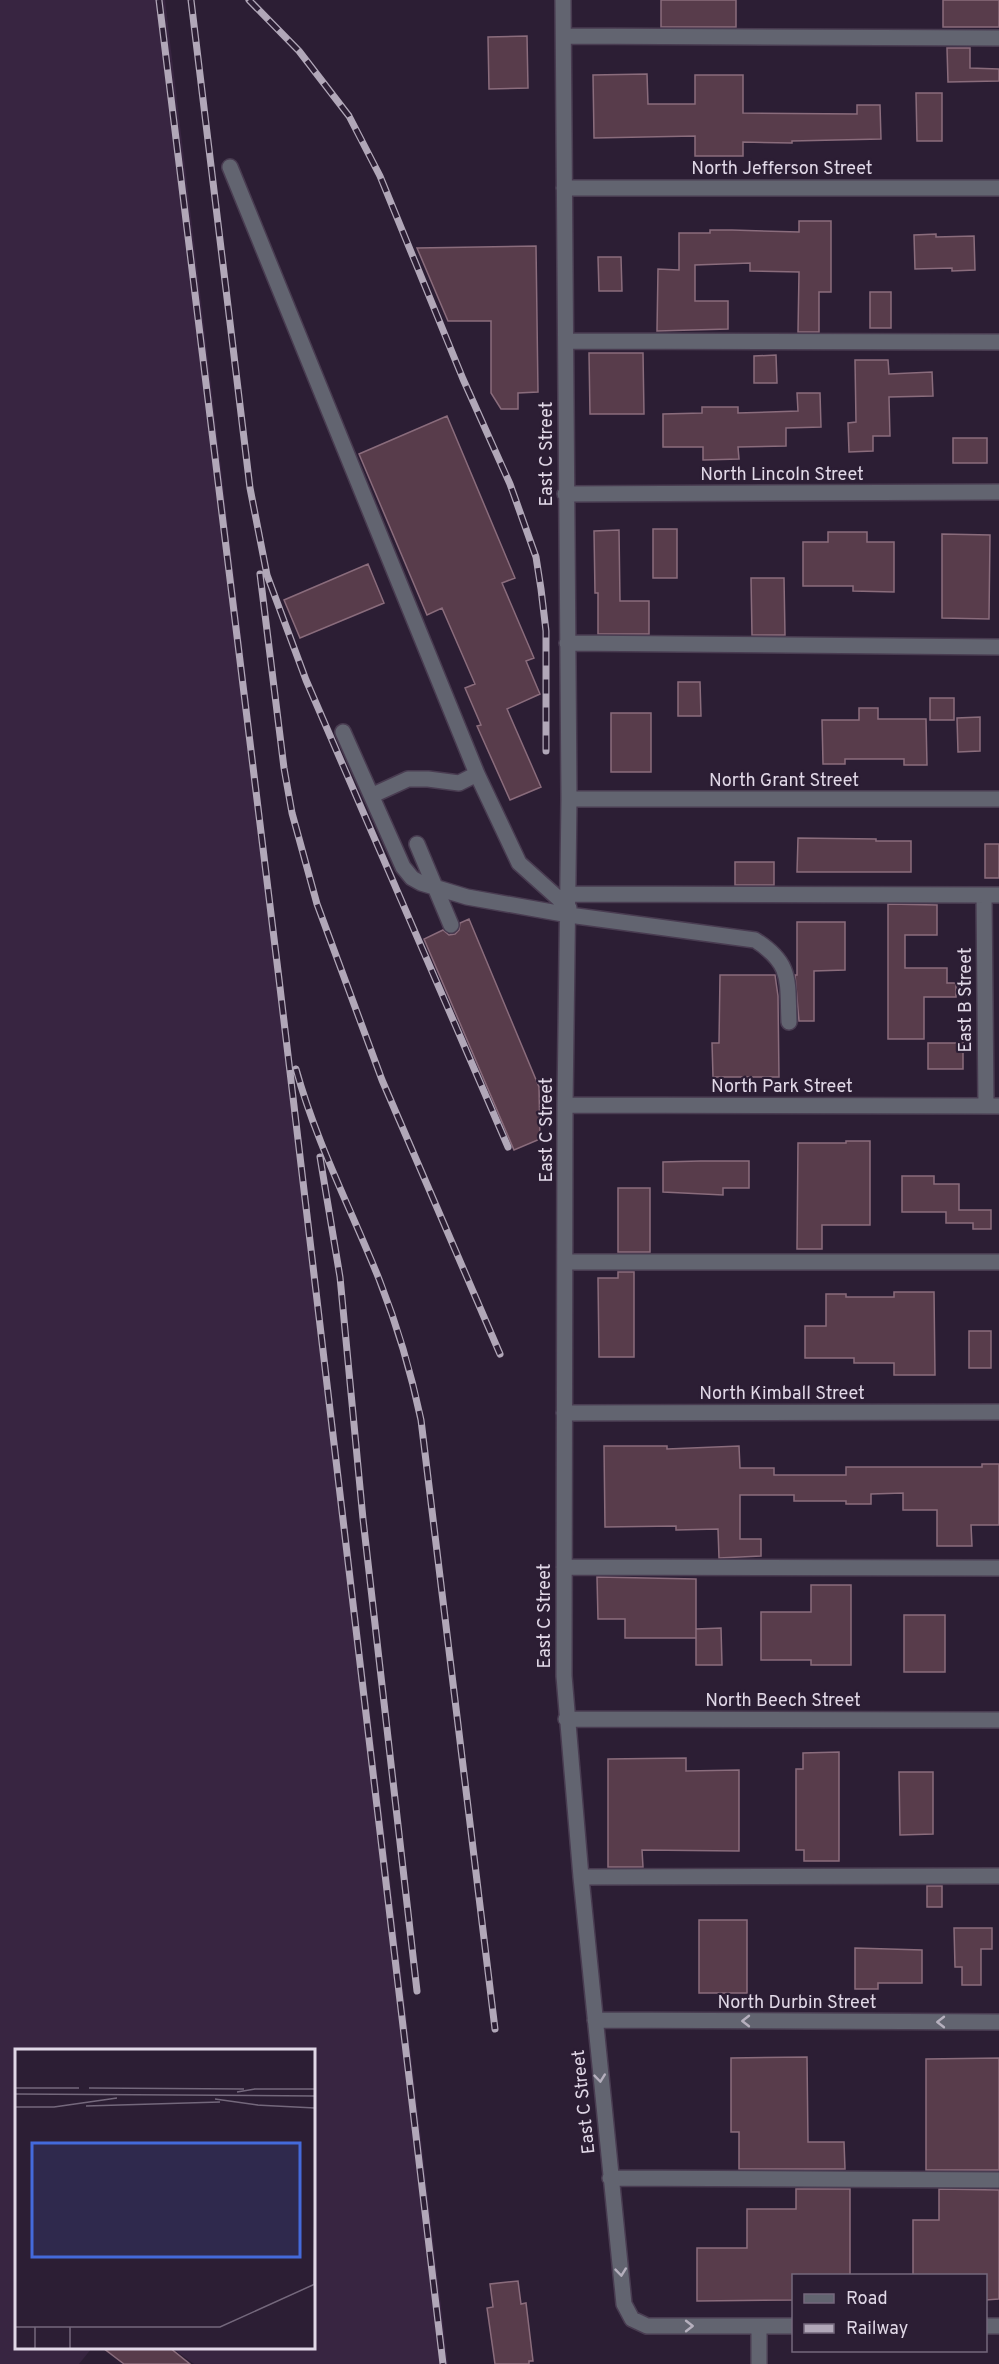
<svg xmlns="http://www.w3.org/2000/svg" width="999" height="2364" font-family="Overpass,sans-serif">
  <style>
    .built { fill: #382541 }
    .building { fill: #583c4b; stroke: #8a6c7c; stroke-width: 1.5 }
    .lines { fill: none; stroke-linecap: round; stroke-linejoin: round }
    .minor-casing { stroke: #493c51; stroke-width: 18 }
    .minor { stroke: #626470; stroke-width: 15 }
    .rail-casing { stroke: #b1a7b8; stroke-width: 7 }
    .rail { stroke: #2c1e34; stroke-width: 4.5; stroke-dasharray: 14; stroke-linecap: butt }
    .oneway { stroke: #b5afbd }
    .labels { text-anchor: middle; stroke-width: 4.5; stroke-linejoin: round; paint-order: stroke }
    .street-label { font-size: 18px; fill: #e1d8e7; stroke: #2c1e34 }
    .inset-road { fill: none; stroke: #74687c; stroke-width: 1.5 }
    .view { fill: #446adb; fill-opacity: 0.15; stroke: #446adb; stroke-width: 3 }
    .inset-edge { fill: none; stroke: #e1d8e7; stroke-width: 3 }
  </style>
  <rect width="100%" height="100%" fill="#2c1e34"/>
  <!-- built -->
  <path class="built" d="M0,0H165L448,2364H194L172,2348H314V2050H16V2348H92L79,2364H0Z"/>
  <!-- building -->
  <path class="building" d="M661,0H736V27H661Z
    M943,0H999V27H943Z
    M527,36L528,88L489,89L488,37Z
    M947,48H970V68L999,69V81L948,82Z
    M647,74L648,104H695V75H743V113L857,114V105H880L881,139L792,141V143L743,142V156H695V136L594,138L593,75Z
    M916,93H942V141H917Z
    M799,221H831V292H819V332H798L799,272L750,271V263L695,265V301H728V329L657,331L658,269L679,270V233H710V230H732L799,232Z
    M936,234V237L974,236L975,270L952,271V268L915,269L914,235Z
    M536,246L538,392L518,393V409H501L491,393V321H448L417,248Z
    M598,257H621L622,291H599Z
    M870,292H891V328H870Z
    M589,353H643L644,414H590Z
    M776,355L777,383H754V356Z
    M855,360H888L889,374L932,372L933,396L889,397L890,436H873V451L849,452L848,423L856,422Z
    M797,393H820L821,427L786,428V446L738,447L739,459L703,460V447H663V414L702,413V407H738V413L798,411Z
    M447,416L515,578L502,583L534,658L526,661L540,694L507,709L541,787L510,800L477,726L481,725L465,688L475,684L442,608L427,615L359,454Z
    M953,438H987V463H953Z
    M653,529H677V578H653Z
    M619,530L620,601H649V634H598V593H595L594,531Z
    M828,532H867V542H894V592L853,591V586H803V542H828Z
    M942,534L990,535L989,619L942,618Z
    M368,564L384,603L300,638L284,600Z
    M751,578H784L785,635H752Z
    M678,682H700L701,716H678Z
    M930,698H954V720H930Z
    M859,708H878V719H926L927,765H904V759H845V764H823L822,720H859Z
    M611,713H651V772H611Z
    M980,717V751L958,752L957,718Z
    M798,838L876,839V841H911V872H797Z
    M985,844H999V878H985Z
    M735,862H774V885H735Z
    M888,904L937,905V935H905V968H947V983H956V997H924V1039H888Z
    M469,919L539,1087L540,1139L514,1150L424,939L443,930L449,935L455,934L459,930L460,923Z
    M797,922H845V970L814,971V1021H799L795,975H797Z
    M720,975H775L778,996L779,1077H713L712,1043H719Z
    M928,1043H963V1069H928Z
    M846,1141H870V1225H822V1249H797L798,1143H846Z
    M700,1161H749V1188H723V1195L663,1192V1162Z
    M902,1176H934V1184H959V1210H991V1229H973V1223H946V1212H902Z
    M618,1188H650V1252H618Z
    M618,1272H634V1357H599L598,1278H618Z
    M894,1292H934L935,1375H894V1363H854V1358H805V1326H826V1294H846V1297H894Z
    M969,1331H991V1368H969Z
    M604,1446H667V1449L739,1446L740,1468H774V1475H846V1467H982V1464H999V1525H971L972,1546H937V1510H903V1493L871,1494V1504H846V1501H794V1495H740V1539H761V1556L719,1558L718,1529L676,1530V1526L605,1527Z
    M597,1577L696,1579V1638H625V1619H598Z
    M811,1585H851V1665H811V1660H761V1612H811Z
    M904,1615H945V1672H904Z
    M721,1628L722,1665H696V1629Z
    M839,1752V1861H804V1850H796V1769H803V1753Z
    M686,1758V1771L739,1770V1851L642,1850L643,1867H608V1759Z
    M899,1772H933V1834L900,1835Z
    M927,1886H942V1907H927Z
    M699,1920H747V1993H699Z
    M954,1928H992V1949H981V1985H962V1967H955Z
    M855,1948L922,1950V1983H878V1989H855Z
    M807,2057L808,2142H844L845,2169H739V2132H731V2058Z
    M999,2058V2170H926V2059Z
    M796,2189H850V2276H794V2300L697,2301V2248H747V2209H796Z
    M939,2189L999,2190V2299L986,2300V2276H913V2220H939Z
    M518,2281L521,2304L526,2303L533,2361H529V2364H495L487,2308L493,2307L490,2284Z
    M103,2348H170L190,2364H124Z"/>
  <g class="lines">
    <defs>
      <path id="minor" d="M563,0L569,799L565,1105L564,1676L581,1877L624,2304L632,2319L647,2326H794
        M564,36L999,38
        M230,167L477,774L519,863L569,908
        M564,188H999
        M566,341L999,342
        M565,494L999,492
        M567,643L999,647
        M343,732L403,867L412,878L421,883L467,897L569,915L755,940C793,964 787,981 789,1022
        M373,795L408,779H428L459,783L477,774
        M569,799H999
        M417,844L451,925
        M569,894L999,895
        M984,895L986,1106
        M565,1105L999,1106
        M565,1262H999
        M564,1413L999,1412
        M564,1567L999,1568
        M566,1719L999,1720
        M581,1877L999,1876
        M595,2020L999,2022
        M610,2178L999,2180
        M759,2326V2364
        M986,2326H999"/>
    </defs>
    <!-- minor casing -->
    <use href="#minor" class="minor-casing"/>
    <!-- minor -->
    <use href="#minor" class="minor"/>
    <defs>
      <path id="rail" d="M159,0L279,979L443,2364
        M191,0L250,488L267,575L306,680L508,1147
        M249,0L299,51L349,116L380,176L463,379L510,484L536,557L541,589L546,631V751
        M260,574L284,768L292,813L317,904L382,1080L500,1354
        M296,1069C316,1142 351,1209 379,1279C397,1325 411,1372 421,1420L495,2029
        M320,1157L340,1277L363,1519L417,1991"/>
    </defs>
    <!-- rail casing -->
    <use href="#rail" class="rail-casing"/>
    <!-- rail -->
    <use href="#rail" class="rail"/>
  </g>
  <!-- one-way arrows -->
  <defs><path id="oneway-chevron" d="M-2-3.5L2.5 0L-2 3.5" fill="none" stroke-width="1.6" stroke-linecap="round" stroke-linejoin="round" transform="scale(1.5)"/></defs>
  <g class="oneway">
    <use href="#oneway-chevron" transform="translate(746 2021) rotate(-180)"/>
    <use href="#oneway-chevron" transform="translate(941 2022) rotate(-180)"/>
    <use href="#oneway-chevron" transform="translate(600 2078) rotate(84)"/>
    <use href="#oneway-chevron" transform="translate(621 2272) rotate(84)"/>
    <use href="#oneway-chevron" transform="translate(689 2326)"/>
  </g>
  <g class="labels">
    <!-- street labels -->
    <g class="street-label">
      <text x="782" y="174">North Jefferson Street</text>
      <text transform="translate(546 454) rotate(-90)" y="6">East C Street</text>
      <text x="782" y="480">North Lincoln Street</text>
      <text x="784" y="786">North Grant Street</text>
      <text transform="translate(965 1000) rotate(-90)" y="6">East B Street</text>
      <text x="782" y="1092">North Park Street</text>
      <text transform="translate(546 1130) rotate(-90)" y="6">East C Street</text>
      <text x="782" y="1399">North Kimball Street</text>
      <text transform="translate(544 1616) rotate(-90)" y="6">East C Street</text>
      <text x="783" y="1706">North Beech Street</text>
      <text x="797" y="2008">North Durbin Street</text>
      <text transform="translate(583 2102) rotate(-96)" y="6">East C Street</text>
    </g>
  </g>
  <!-- overview -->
  <g transform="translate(15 2049)">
    <rect width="300" height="300" fill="#2c1e34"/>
    <path class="inset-road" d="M0,39H64M74,39L229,40M239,40H300M222,43L240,40M0,45L300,47M200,50L243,56M241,56L300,59M71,57L205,53M0,58H40M39,58L102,49M299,236L300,149M0,278H205L300,235M55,278V300M20,300V278"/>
    <path class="view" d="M17,94H285V208H17Z"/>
    <rect width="300" height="300" class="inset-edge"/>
  </g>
  <!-- legend -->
  <rect x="792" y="2274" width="195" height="78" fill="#2c1e34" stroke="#74687c" stroke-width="1.5"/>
  <rect x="804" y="2294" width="30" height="9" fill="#626470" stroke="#74687c" stroke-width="1.5"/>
  <text x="846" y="2304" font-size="18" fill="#e1d8e7">Road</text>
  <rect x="804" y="2324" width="30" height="9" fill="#b1a7b8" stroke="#74687c" stroke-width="1.5"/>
  <text x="846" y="2334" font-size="18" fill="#e1d8e7">Railway</text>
</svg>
